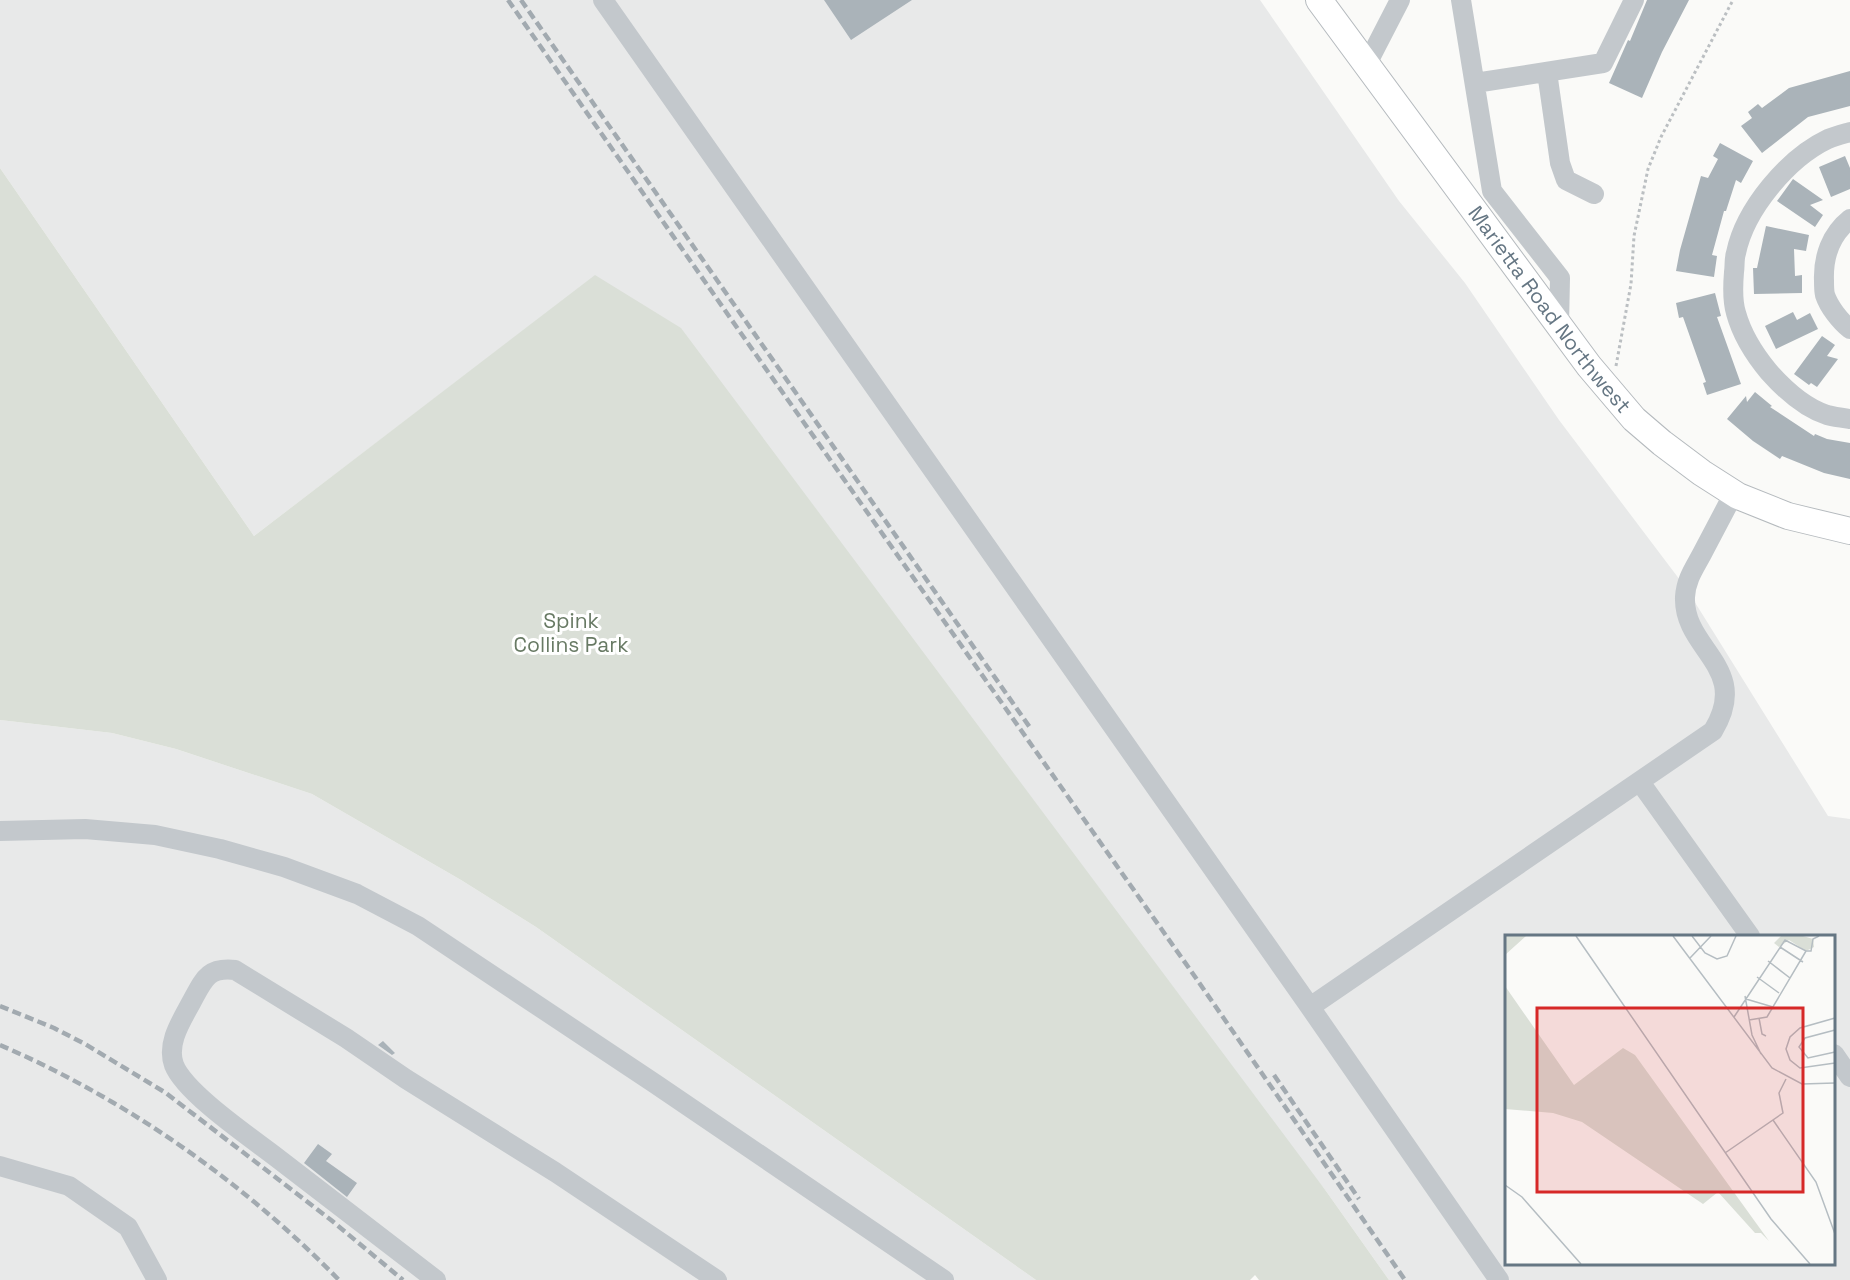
<svg xmlns="http://www.w3.org/2000/svg" width="1850" height="1280" font-family="'Space Grotesk',sans-serif">
  <style>
    .built { fill: #e8e9e9; fill-rule: evenodd }
    .green { fill: #dadfd7 }
    .building { fill: #aab3b9 }
    .lines { fill: none; stroke-linecap: round; stroke-linejoin: round }
    .major-casing { stroke: #b5babe; stroke-width: 28 }
    .path { stroke: #bbbfc2; stroke-width: 3; stroke-dasharray: 3 3; stroke-linecap: butt }
    .minor { stroke: #c3c8cc; stroke-width: 20 }
    .major { stroke: #fff; stroke-width: 26 }
    .rail { stroke: #a2aab0; stroke-width: 4.5; stroke-dasharray: 9 4.5; stroke-linecap: butt }
    .labels { text-anchor: middle; stroke-width: 6; stroke-linejoin: round; paint-order: stroke }
    .street-label { font-size: 21px; fill: #657683; stroke: #fff }
    .park-label { font-size: 21px; fill: #687a64; stroke: #fff }
    .inset-road { fill: none; stroke: #b5bdc2; stroke-width: 1.5 }
    .view { fill: #d62828; fill-opacity: 0.15; stroke: #d62828; stroke-width: 3 }
    .inset-edge { fill: none; stroke: #657683; stroke-width: 3 }
  </style>
  <rect width="100%" height="100%" fill="#fafaf8"/>
  <!-- built -->
  <path class="built" d="M0,0H1260L1399,201L1465,283L1559,420L1686,588L1828,816L1850,819V1280H1389L1326,1191L595,276L254,536L0,168ZM1506,936H1834V1264H1506Z
    M0,720L112,733L176,749L312,794L461,880L536,927L1036,1280H0Z"/>
  <!-- green -->
  <path class="green" d="M0,168L254,536L595,275L681,328L1326,1191L1389,1280H1259L1255,1275L1250,1280H1036L536,927L461,880L312,794L176,749L112,733L0,720Z"/>
  <!-- building -->
  <path class="building" d="M824,0H912L851,40Z
    M1647,0H1689L1662,52L1642,98L1609,83L1628,40L1630,41Z
    M1850,71V106L1808,117L1762,153L1741,126L1752,118L1748,112L1758,104L1762,108L1789,88Z
    M1720,143L1753,161L1741,183L1736,180L1726,211H1724L1712,255L1717,256L1714,277L1676,271L1680,250L1701,176L1708,178L1718,159L1713,156Z
    M1845,156L1850,168V189L1831,197L1819,167Z
    M1793,179L1823,200L1810,205L1823,215L1815,227L1777,201Z
    M1766,226L1809,235L1806,251L1794,249L1795,276L1802,275V293L1754,294L1753,268H1757Z
    M1715,293L1721,316L1717,317L1741,384L1707,395L1703,383L1706,382L1683,317L1679,318L1676,303Z
    M1793,312L1797,320L1810,313L1818,329L1776,349L1765,326Z
    M1822,336L1835,345L1827,356L1838,359L1817,387L1811,383L1809,385L1794,374Z
    M1755,392L1772,406L1770,407L1814,436L1815,434L1827,439L1850,443V479L1824,473L1782,456L1780,459L1753,441L1727,419L1746,396L1747,402Z
    M383,1041L395,1053L392,1055L378,1045Z
    M318,1144L332,1154L326,1161L357,1183L347,1197L304,1163Z"/>
  <g class="lines">
    <defs>
      <g id="major">
        <path id="s1" d="M1319,0L1589,366L1634,419L1662,443L1702,473L1738,496L1788,516L1850,531"/>
      </g>
    </defs>
    <!-- major casing -->
    <use href="#major" class="major-casing"/>
    <!-- path -->
    <path class="path" d="M1616,366L1631,284L1634,236L1648,169L1661,137L1733,0"/>
    <!-- minor -->
    <path class="minor" d="M603,0L1310,1007L1499,1280
      M1461,0L1492,191L1560,278L1559,326
      M1367,64L1400,0
      M1547,72L1560,163L1566,180L1594,194
      M1475,83L1603,63L1634,0
      M1850,132C1843,134 1835,136 1828,139C1788,158 1745,209 1736,253C1734,259 1735,266 1734,272C1733,284 1732,300 1736,313C1742,335 1754,354 1769,372C1785,390 1805,408 1827,415C1835,417 1843,418 1850,419
      M1850,219C1831,234 1823,257 1824,281C1824,285 1824,291 1825,295C1829,307 1840,321 1850,329
      M1640,782L1750,936
      M0,831L85,829L155,835L220,849L284,867L357,894L418,926L654,1083L944,1280
      M1310,1007L1713,731C1752,667 1683,650 1685,597C1686,578 1696,566 1704,550C1714,531 1724,512 1734,493
      M1834,1054L1850,1077
      M0,1166L69,1186L128,1227L157,1280
      M436,1280C382,1239 329,1198 276,1157C250,1137 185,1093 174,1065C166,1043 182,1020 192,1001C204,979 208,967 235,970L346,1038L406,1079L555,1172L717,1280"/>
    <!-- major -->
    <use href="#major" class="major"/>
    <!-- rail -->
    <path class="rail" d="M508,0L759,359L1191,971L1405,1280
      M521,0L1031,729
      M0,1006L54,1028L85,1044L166,1093L331,1220L403,1280
      M0,1045C127,1100 242,1181 339,1280
      M1274,1075L1359,1199"/>
  </g>
  <g class="labels">
    <!-- street labels -->
    <g class="street-label">
      <text dy="7" stroke="none"><textPath href="#s1" startOffset="386">Marietta Road Northwest</textPath></text>
    </g>
    <!-- park labels -->
    <g class="park-label">
      <text x="571" y="628">Spink<tspan x="571" dy="24">Collins Park</tspan></text>
    </g>
  </g>
  <!-- overview -->
  <g transform="translate(1505 935)">
    <rect width="330" height="330" fill="#fafaf8"/>
    <path d="M0,1H21L0,20ZM276,1H298L308,4L309,12L301,16L284,5L274,12L269,8ZM0,51L69,150L118,113L130,120L264,306L256,298H250L213,257L198,269L77,187L48,178L0,174Z" fill="#dadfd7"/>
    <path class="inset-road" d="M71,1L266,284L305,329M168,1L267,133L297,149L330,148M187,1L200,18L212,24L222,21L231,1M275,12L298,27M185,23L206,1M263,26L285,43M252,42L274,58M240,61L247,100L256,119M241,64L268,72M229,82L280,5L301,16H306L308,4L314,1M254,83L257,99L261,101M330,83L295,93L285,102L281,114L285,125L295,133L330,128M244,85L262,82L301,16M330,95L300,103L294,112L303,123L330,117M268,185L311,247L330,299M220,218L278,178L274,158L281,144M0,250L17,262L76,329"/>
    <path class="view" d="M32,73H298V257H32Z"/>
    <rect width="330" height="330" class="inset-edge"/>
  </g>
</svg>
